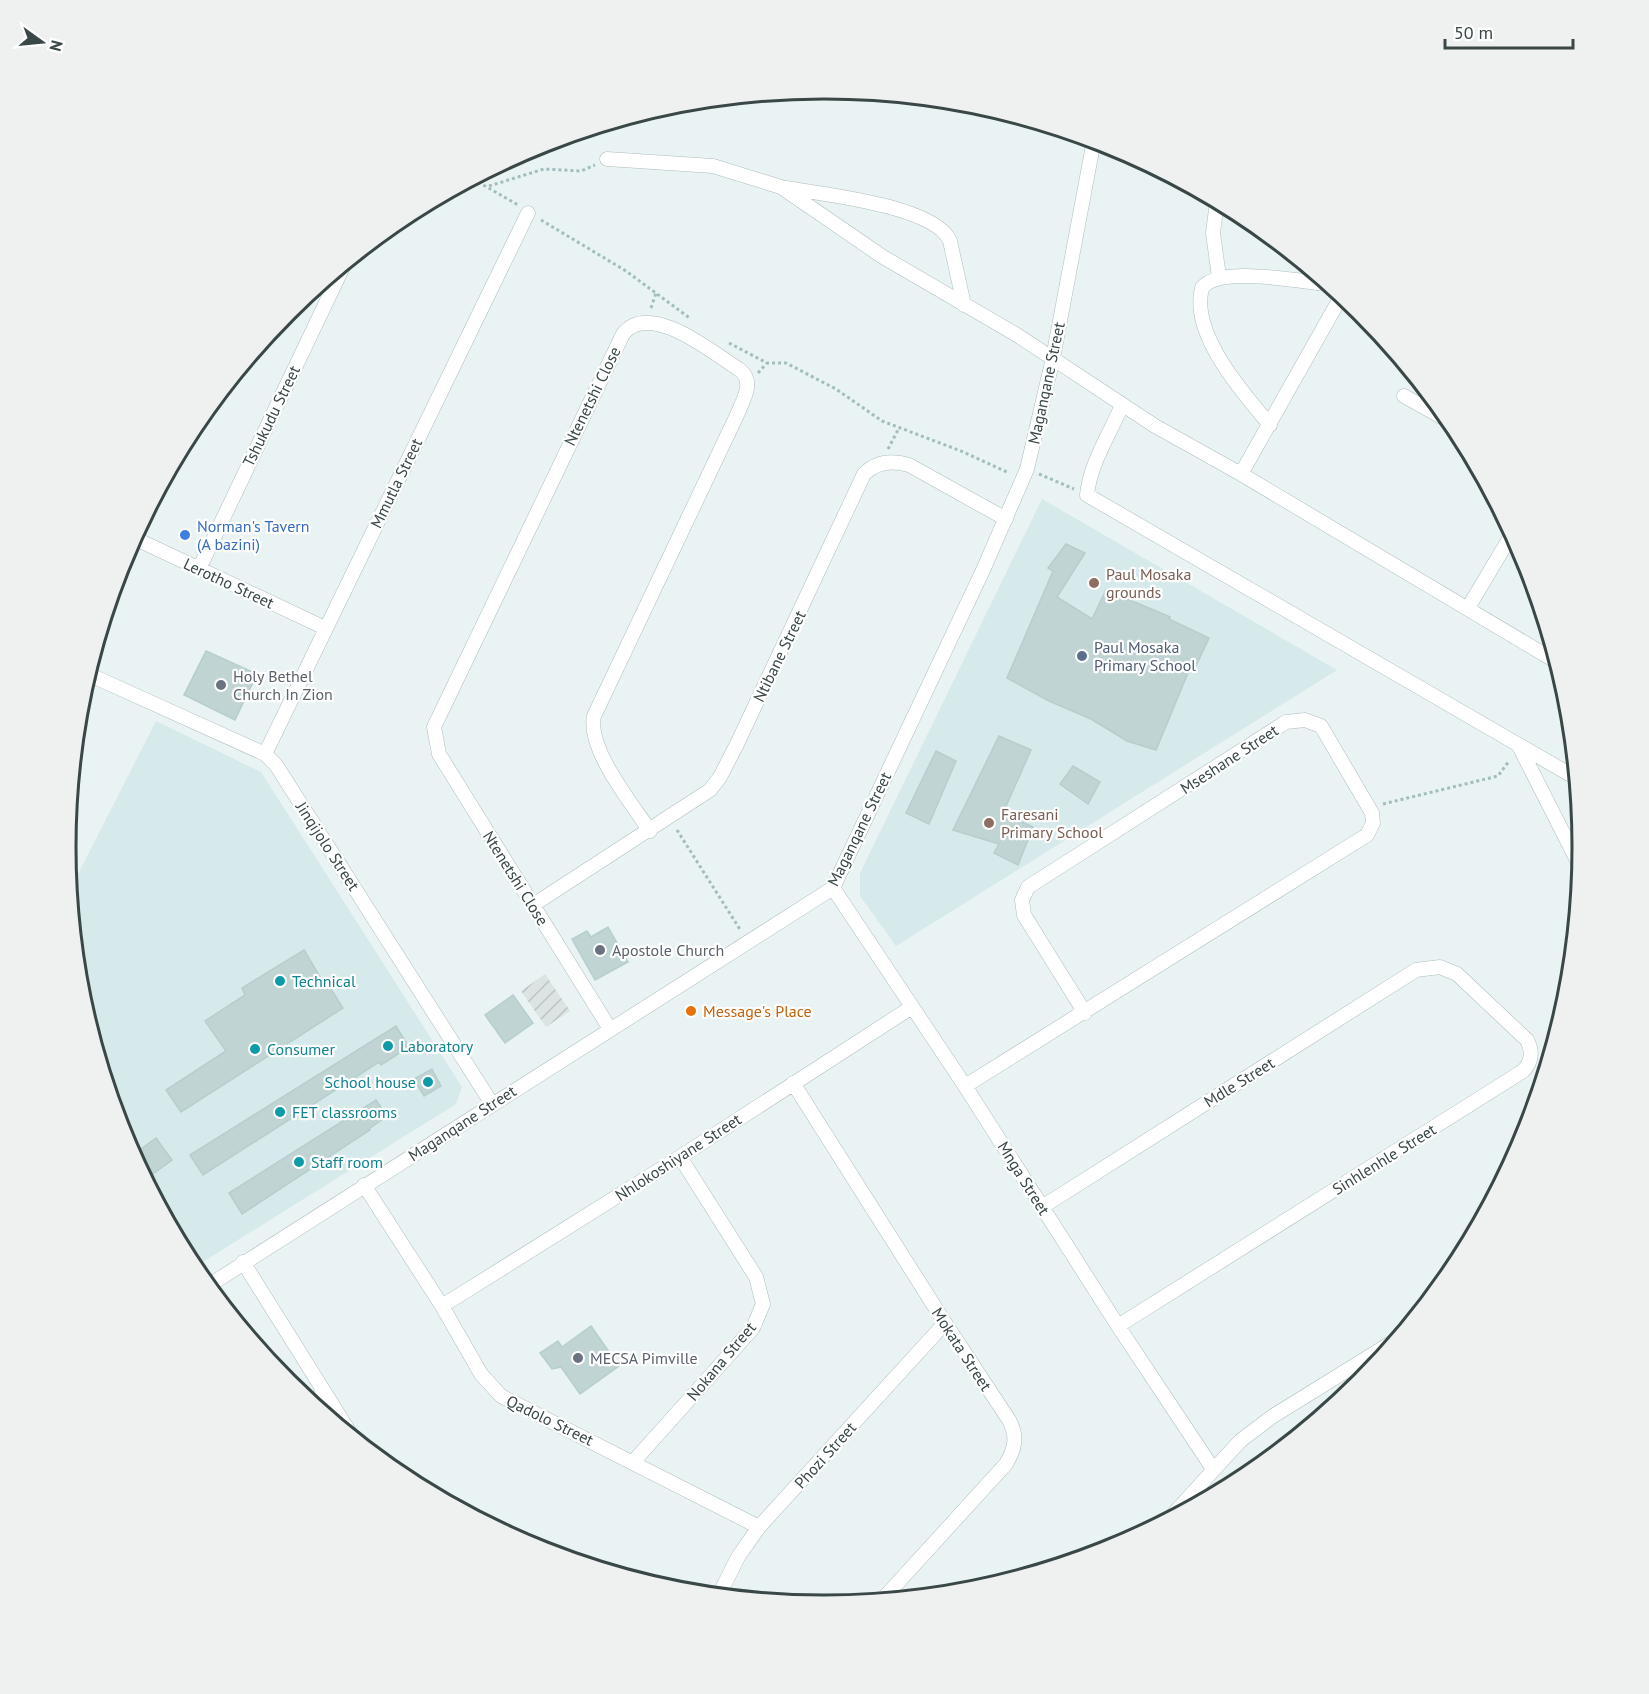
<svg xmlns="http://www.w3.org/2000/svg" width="1649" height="1694" font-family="'PT Sans',sans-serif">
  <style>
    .industrial { fill: url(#industrial-furrows) }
    .education { fill: #d6e9eb }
    .building { fill: #c1d4d4; stroke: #b5cece; stroke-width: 1.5 }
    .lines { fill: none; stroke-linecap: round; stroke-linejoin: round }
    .minor-casing { stroke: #aebdbe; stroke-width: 15 }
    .path { stroke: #a1bdbe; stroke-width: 3; stroke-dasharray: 3 3; stroke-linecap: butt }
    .minor { stroke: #fff; stroke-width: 14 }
    .shop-dot { fill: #3f7fe0; stroke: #fff; stroke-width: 2 }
    .education-dot { fill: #8d6e63; stroke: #fff; stroke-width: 2 }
    .service-dot { fill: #5c6f8a; stroke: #fff; stroke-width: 2 }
    .worship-dot { fill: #6b7280; stroke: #fff; stroke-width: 2 }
    .culture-dot { fill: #0f9aa8; stroke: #fff; stroke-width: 2 }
    .food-dot { fill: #e8710a; stroke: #fff; stroke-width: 2 }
    .labels { text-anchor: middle; stroke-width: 4.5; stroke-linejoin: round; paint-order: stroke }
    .street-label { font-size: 16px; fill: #394747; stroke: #fff }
    .shop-label { font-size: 16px; fill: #366cbe; stroke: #fff; text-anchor: start }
    .education-label { font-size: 16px; fill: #785e54; stroke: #fff; text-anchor: start }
    .service-label { font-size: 16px; fill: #4e5e75; stroke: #fff; text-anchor: start }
    .worship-label { font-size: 16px; fill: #5b616d; stroke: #fff; text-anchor: start }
    .culture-label { font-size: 16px; fill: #0d838f; stroke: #fff; text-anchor: start }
    .food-label { font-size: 16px; fill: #c56008; stroke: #fff; text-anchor: start }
    .rim { fill: none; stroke: #394747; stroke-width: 3 }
  </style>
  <defs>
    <pattern id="industrial-furrows" width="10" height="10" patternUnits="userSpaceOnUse" patternTransform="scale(1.5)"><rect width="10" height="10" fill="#dce3e3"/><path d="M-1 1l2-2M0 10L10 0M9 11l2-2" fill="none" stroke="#bec4c4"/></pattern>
  </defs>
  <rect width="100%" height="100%" fill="#eaf3f3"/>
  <!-- industrial -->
  <path class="industrial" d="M545,974L570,1011L546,1027L521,991Z"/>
  <!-- education -->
  <path class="education" d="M1042,499L1337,670L896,946L860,896V873Z
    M156,721L261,772L462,1087L456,1104L193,1268L124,1137L81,995L70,890Z"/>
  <!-- building -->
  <path class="building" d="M1066,544L1085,553L1057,597L1092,619L1106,590L1170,617L1169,619L1209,638L1194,670L1190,668L1156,750L1127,741L1091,719L1049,701L1007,678L1053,571L1048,568Z
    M206,651L257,674L235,720L184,695Z
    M999,736L1031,750L1003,813L1033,827L1018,865L994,853L999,844L953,830Z
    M936,751L956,761L929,824L906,813Z
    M1073,766L1100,782L1088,804L1060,784Z
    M608,927L628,962L595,980L572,939L587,931L591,937Z
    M304,950L326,987L329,986L343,1008L181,1112L166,1090L226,1051L205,1021L245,995L242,988Z
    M513,995L533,1023L505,1043L485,1015Z
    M396,1026L409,1047L381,1065L379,1062L203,1175L190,1155Z
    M432,1069L441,1086L424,1096L414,1079Z
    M376,1100L387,1116L369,1129L370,1130L242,1214L229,1193Z
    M156,1138L172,1160L146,1179L133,1155Z
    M591,1326L619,1366L580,1394L561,1367L552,1369L540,1353L558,1341L562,1347Z"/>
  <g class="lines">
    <defs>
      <path id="minor" d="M607,159L713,166L781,187L883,257L1017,335L1155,426L1241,474L1557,662
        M786,188C822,194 935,206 950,241L964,305
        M1217,201L1213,233L1219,277
        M1404,396L1454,424
        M1122,405C1110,434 1090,463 1087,495L1576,778
        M1270,425C1243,393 1190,334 1202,288C1219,265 1301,282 1328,284
        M1241,474L1342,295
        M134,538L325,628
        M199,569L344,265
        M1468,608L1512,534L1511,530
        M88,674L265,754L276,765L492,1104
        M1520,748L1581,868
        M265,754L528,213
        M833,888L965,1086L1118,1326L1213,1469
        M533,905L710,790L720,777L737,744L864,474C876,462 892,460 909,465L1006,519
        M610,1029L439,754L434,727L623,334C650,300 713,353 740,370C755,382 743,400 737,415L594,716C587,749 632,804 650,831
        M793,1083L945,1323L1009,1420C1018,1436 1015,1449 1006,1464L882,1600
        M965,1086L1367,835L1373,823L1372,813L1321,726L1305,720L1286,722L1028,887L1022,900L1024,915L1085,1013
        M364,1185L442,1306L481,1374L501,1396L759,1527
        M1042,1207L1416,970L1440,967L1457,974L1527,1040C1533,1051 1532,1062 1523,1071L1118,1326
        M243,1262L352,1436
        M208,1286L833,888L984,568L1027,469L1053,358L1094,140
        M442,1306L680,1157L912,1007
        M316,1406L323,1391
        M634,1461L753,1328L763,1304L756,1277L680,1157
        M1169,1519L1240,1441L1273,1416L1396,1340
        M719,1595L738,1557L759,1527L945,1323"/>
    </defs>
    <!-- minor casing -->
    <use href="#minor" class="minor-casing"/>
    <!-- path -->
    <path class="path" d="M473,179L518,205
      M489,186L544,169L581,171L595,165
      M541,220L626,271L691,319
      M651,308L656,293
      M729,343L767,363H786L836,389L882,421L961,451L1009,473
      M758,373L767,363
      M888,449L899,428
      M1039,474L1074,489
      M1383,804L1498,776L1509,761
      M677,830L741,931"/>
    <!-- minor -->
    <use href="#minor" class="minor"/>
  </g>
  <!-- markers -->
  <circle class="shop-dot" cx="185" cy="535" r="6"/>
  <g class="education-dot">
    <circle cx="1094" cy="583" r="6"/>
    <circle cx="989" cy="823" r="6"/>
  </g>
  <circle class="service-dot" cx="1082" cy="656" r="6"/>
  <g class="worship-dot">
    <circle cx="221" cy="685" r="6"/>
    <circle cx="600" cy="950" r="6"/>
    <circle cx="578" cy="1358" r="6"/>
  </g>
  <g class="culture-dot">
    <circle cx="280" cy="981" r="6"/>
    <circle cx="388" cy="1046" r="6"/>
    <circle cx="255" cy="1049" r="6"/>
    <circle cx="428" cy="1082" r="6"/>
    <circle cx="280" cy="1112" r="6"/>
    <circle cx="299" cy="1162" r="6"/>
  </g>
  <circle class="food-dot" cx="691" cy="1011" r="6"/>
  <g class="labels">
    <!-- street labels -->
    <g class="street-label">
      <text transform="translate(1046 383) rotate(-78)" y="6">Maganqane Street</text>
      <text transform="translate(592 396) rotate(-64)" y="6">Ntenetshi Close</text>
      <text transform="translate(271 416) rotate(-64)" y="6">Tshukudu Street</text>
      <text transform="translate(396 483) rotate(-64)" y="6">Mmutla Street</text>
      <text transform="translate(229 583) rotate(25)" y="6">Lerotho Street</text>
      <text transform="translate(779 656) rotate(-64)" y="6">Ntibane Street</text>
      <text transform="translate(1229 759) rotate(-33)" y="6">Mseshane Street</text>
      <text transform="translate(859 829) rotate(-64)" y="6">Maganqane Street</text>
      <text transform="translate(328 846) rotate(57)" y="6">Jinqijolo Street</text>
      <text transform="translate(516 878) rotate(58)" y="6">Ntenetshi Close</text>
      <text transform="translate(1239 1082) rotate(-32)" y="6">Mdle Street</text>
      <text transform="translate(462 1123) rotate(-33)" y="6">Maganqane Street</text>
      <text transform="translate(678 1157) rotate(-33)" y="6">Nhlokoshiyane Street</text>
      <text transform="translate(1384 1159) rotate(-32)" y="6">Sinhlenhle Street</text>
      <text transform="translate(1024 1178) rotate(58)" y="6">Mnga Street</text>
      <text transform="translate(962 1349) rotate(57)" y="6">Mokata Street</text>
      <text transform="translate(721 1361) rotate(-50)" y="6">Nokana Street</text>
      <text transform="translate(550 1420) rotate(26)" y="6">Qadolo Street</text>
      <text transform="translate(825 1455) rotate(-48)" y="6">Phozi Street</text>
    </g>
    <!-- shop labels -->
    <g class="shop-label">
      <text x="197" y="532">Norman's Tavern<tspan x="197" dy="18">(A bazini)</tspan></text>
    </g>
    <!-- education labels -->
    <g class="education-label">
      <text x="1106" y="580">Paul Mosaka<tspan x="1106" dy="18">grounds</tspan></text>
      <text x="1001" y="820">Faresani<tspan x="1001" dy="18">Primary School</tspan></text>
    </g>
    <!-- service labels -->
    <g class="service-label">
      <text x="1094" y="653">Paul Mosaka<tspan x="1094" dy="18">Primary School</tspan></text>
    </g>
    <!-- worship labels -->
    <g class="worship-label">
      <text x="233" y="682">Holy Bethel<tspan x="233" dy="18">Church In Zion</tspan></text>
      <text x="612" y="956">Apostole Church</text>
      <text x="590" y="1364">MECSA Pimville</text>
    </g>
    <!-- culture labels -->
    <g class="culture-label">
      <text x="292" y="987">Technical</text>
      <text x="400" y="1052">Laboratory</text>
      <text x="267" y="1055">Consumer</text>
      <text x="416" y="1088" text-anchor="end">School house</text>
      <text x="292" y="1118">FET classrooms</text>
      <text x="311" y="1168">Staff room</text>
    </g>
    <!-- food labels -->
    <g class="food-label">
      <text x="703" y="1017">Message's Place</text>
    </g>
  </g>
  <!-- crop -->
  <path d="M0 0H1649V1694H0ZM76 847a748 748 0 1 1 1496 0a748 748 0 1 1-1496 0Z" fill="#eff0f0" fill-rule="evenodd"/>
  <path class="rim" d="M76 847a748 748 0 1 1 1496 0a748 748 0 1 1-1496 0Z"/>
  <!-- north arrow -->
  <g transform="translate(42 42) rotate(105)" stroke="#ffffff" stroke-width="4.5" paint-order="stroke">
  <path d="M0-4.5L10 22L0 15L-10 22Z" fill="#394747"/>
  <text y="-9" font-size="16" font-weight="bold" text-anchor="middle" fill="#394747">N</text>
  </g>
  <!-- scale -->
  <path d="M1445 39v9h128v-9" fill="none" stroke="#394747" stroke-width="3"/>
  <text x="1454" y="39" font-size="18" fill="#394747" stroke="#ffffff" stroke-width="4.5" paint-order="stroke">50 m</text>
</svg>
